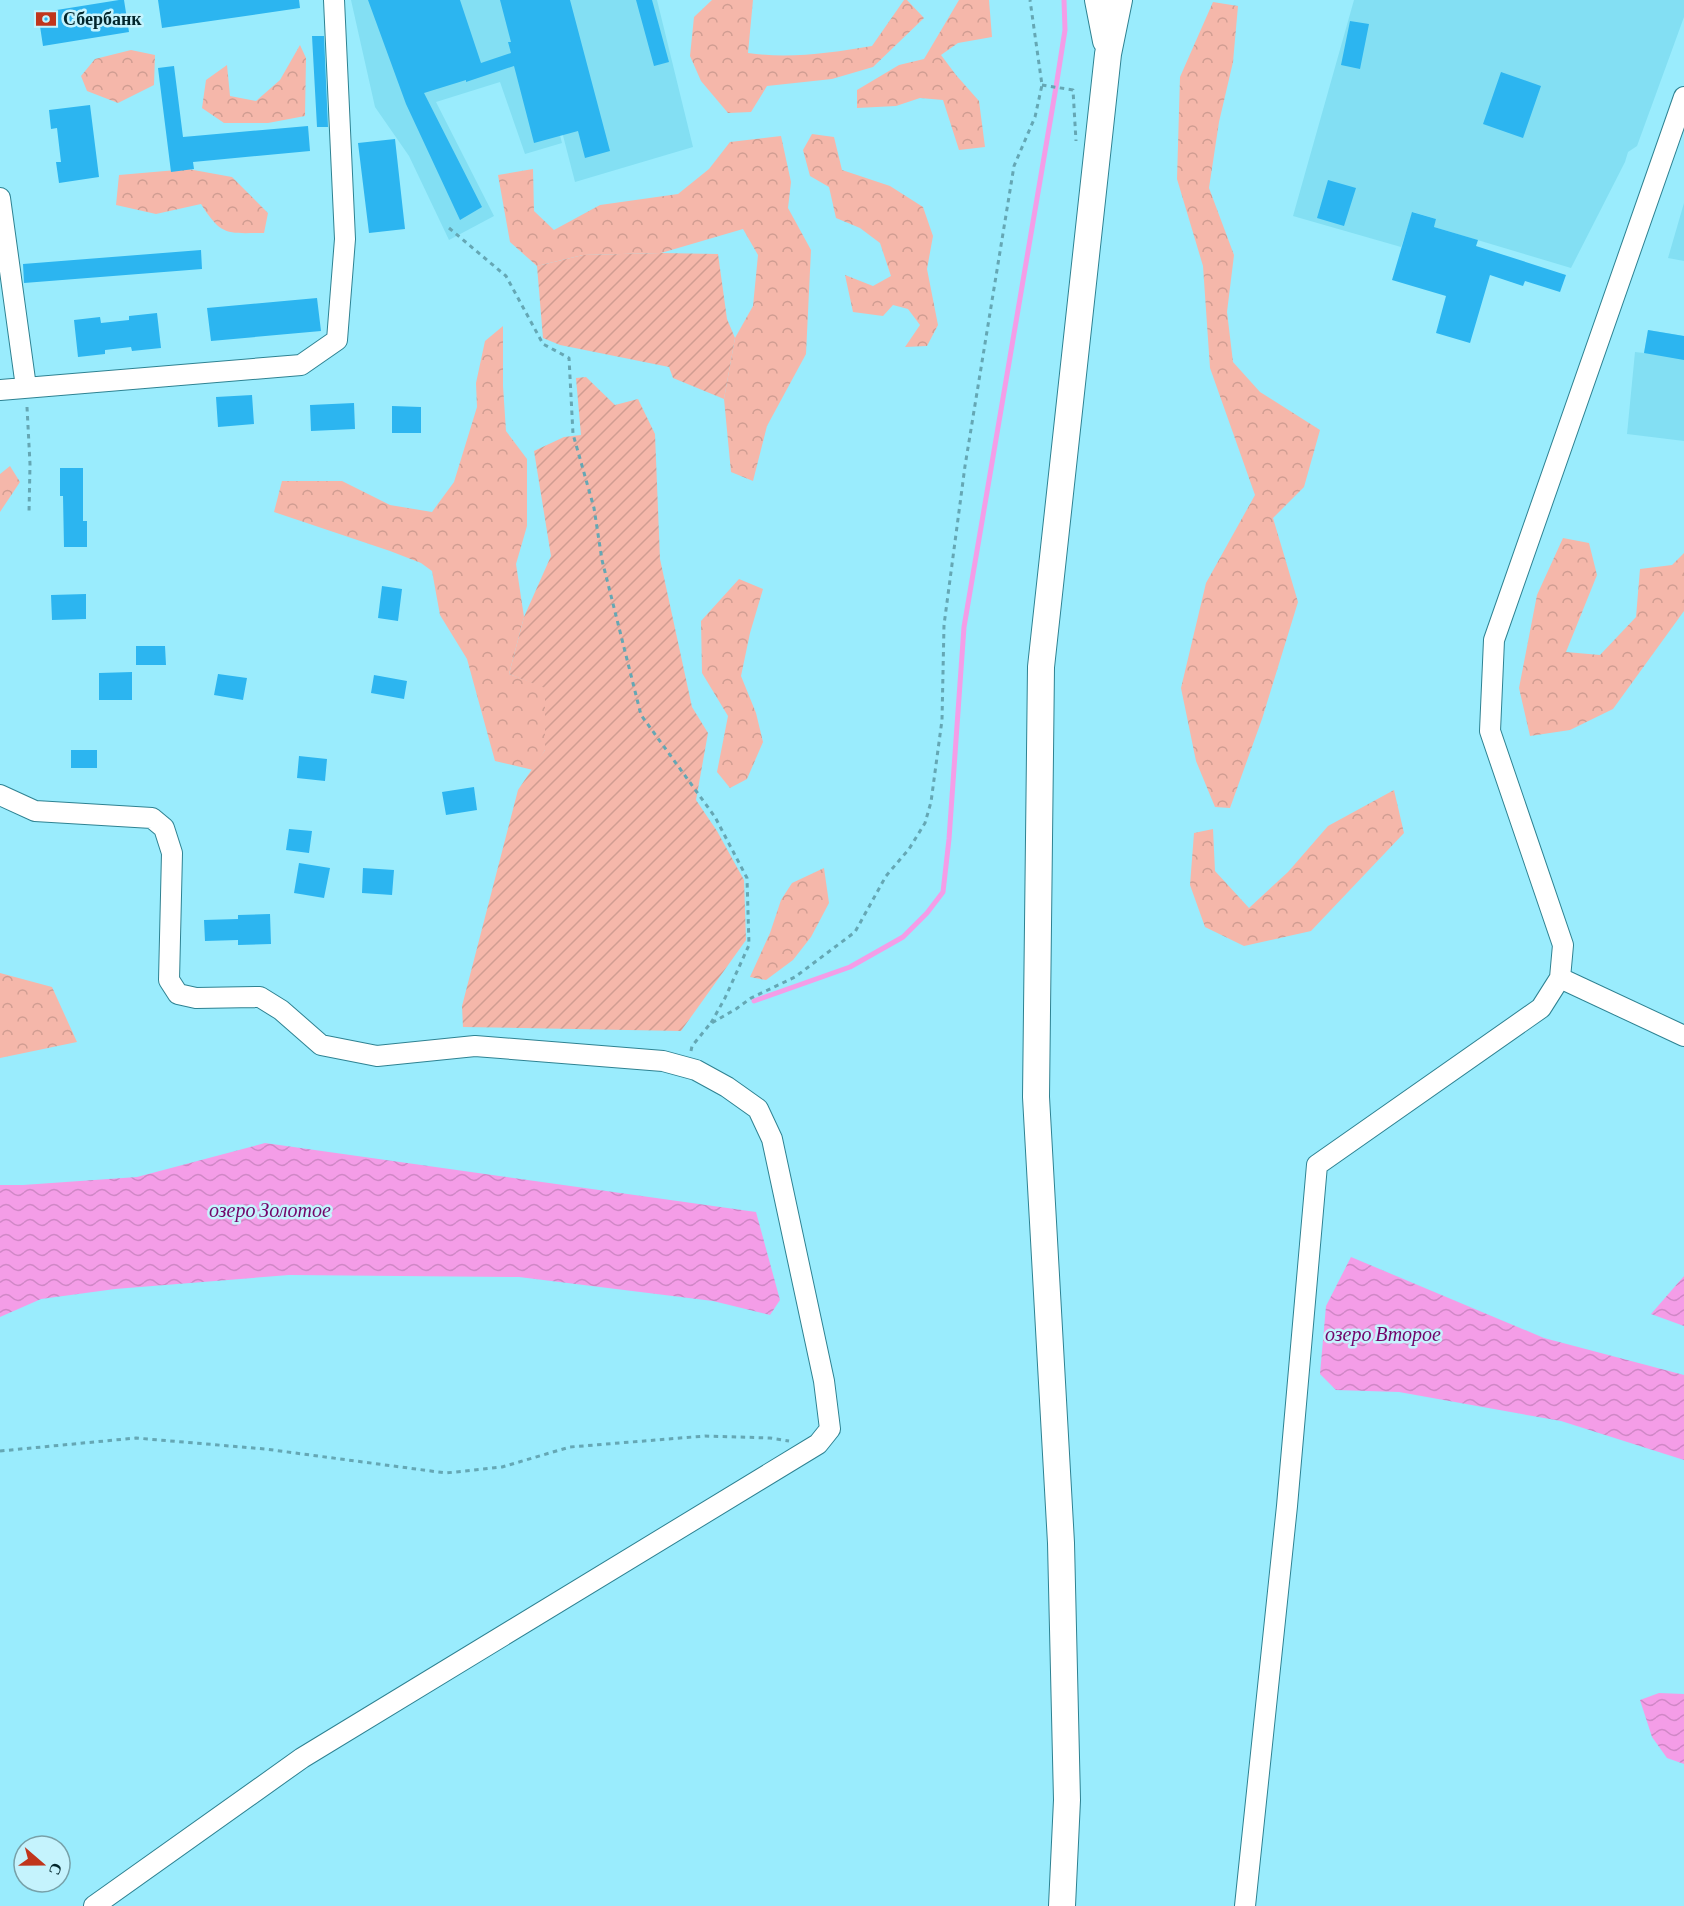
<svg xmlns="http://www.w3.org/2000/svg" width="1684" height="1906" font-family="'Crimson Pro',serif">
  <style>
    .built { fill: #83dff3 }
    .forest { fill: url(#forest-crowns) }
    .garden { fill: url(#garden-furrows) }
    .water { fill: url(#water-waves) }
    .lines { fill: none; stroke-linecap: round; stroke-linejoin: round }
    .stream { stroke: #f49de7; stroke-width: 5 }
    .building { fill: #2cb5f0 }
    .minor-casing { stroke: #2e8292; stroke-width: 22 }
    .major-casing { stroke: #2e8292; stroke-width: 28 }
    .path { stroke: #65a7b4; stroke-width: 3; stroke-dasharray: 4.5 4.5; stroke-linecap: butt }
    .minor { stroke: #fff; stroke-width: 20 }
    .major { stroke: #fff; stroke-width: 26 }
    .labels { text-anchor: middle; stroke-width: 5; stroke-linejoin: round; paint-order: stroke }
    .poi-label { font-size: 18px; font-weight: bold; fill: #02262c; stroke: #c5f3fd; text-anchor: start }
    .water-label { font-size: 20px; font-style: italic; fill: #720469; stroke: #c5f3fd }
  </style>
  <defs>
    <pattern id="forest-crowns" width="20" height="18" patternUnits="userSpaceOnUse" patternTransform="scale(1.5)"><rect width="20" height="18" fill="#f5b7aa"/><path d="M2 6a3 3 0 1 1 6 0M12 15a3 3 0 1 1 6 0" fill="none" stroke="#d09d92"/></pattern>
    <pattern id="garden-furrows" width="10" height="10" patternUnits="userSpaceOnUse" patternTransform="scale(1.5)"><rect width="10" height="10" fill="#f5b7aa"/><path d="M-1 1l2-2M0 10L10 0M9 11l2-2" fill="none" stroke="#d09d92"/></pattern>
    <pattern id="water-waves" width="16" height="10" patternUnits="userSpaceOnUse" patternTransform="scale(1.5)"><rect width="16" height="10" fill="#f49de7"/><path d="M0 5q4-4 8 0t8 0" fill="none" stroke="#d087c6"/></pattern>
  </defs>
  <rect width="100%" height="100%" fill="#9aecfd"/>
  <!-- built -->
  <path class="built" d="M351,0H525L562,143L525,154L500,82L436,102L494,216L449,240L409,156L375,107Z
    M528,0H657L693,147L575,182Z
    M1354,0H1684V17L1637,146L1628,152L1625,162L1571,268L1434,227L1436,219L1413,212L1401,247L1293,216Z
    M1684,203V261L1668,258Z
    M1648,330L1684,336V441L1627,434L1635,352L1644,353Z"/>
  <!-- forest -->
  <path class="forest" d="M712,0H753L748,53C789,59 831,53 872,46L904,0H907L924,18L873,67L832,79L767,86L751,112L728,113L701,81L690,56L694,17Z
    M959,0H989L992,37L958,43L941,55L956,75L979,101L985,147L959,150L943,100L920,98L896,106L857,108V90L899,65L924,59Z
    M1213,2L1238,6L1233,62L1219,122L1209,188L1234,255L1227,312L1233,362L1260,392L1320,430L1304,487L1273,518L1298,602L1262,719L1230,808L1215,807L1196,761L1181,688L1206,583L1255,495L1210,368L1203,266L1177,179L1180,77Z
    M300,45L306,58L305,116L268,123H224L202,108L206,80L227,65L230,96L256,101L280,80Z
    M131,50L155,55L154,85L118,103L87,91L81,76L95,59Z
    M812,134L834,137L842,170L890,186L923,207L933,236L927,269L938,325L927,346L905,347L920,325L908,309L893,305L883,316L853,312L845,275L873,286L891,276L880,243L860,228L836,218L829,187L810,176L803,150Z
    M781,136L791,182L788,208L811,250L806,354L767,426L753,481L731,472L724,399L735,338L753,306L758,255L743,229L661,253L583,255L537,266L510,242L498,175L533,169L534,211L554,230L600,205L678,194L709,169L730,142Z
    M188,169L232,177L268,213L264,233C227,233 222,237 201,204L156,214L116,205L119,175Z
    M503,326V386L506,431L527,459V526L516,564L524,617L509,674L545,687V750L533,770L495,761L467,659L440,615L432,571L421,563L390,551L274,512L282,481H342L390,505L432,512L454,482L477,407L476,383L485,341Z
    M10,466L20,482L0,512V474Z
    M1563,538L1589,543L1597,575L1566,652L1600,655L1636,617L1640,569L1672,565L1684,553V611L1613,709L1570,730L1530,736L1519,688L1537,595Z
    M739,579L763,589L750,633L741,676L756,713L763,742L747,779L730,788L717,772L728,716L702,673L701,621Z
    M1394,790L1404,833L1311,931L1244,946L1205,927L1190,885L1194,833L1213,829L1215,871L1249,908L1288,872L1328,826Z
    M824,868L829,903L811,937L793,960L766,980L750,977L770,933L781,900L792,883Z
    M0,973L52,987L77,1042L0,1058Z"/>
  <!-- garden -->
  <path class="garden" d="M661,253L718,254L727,319L735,338L724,399L673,378L669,367L560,345L543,338L537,266L583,255Z
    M586,377L615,405L638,399L655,434L660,559L692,707L708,733L696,800L717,831L744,880L746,940L681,1031L463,1027L462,1006L518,790L545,750V688L509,674L524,617L551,556L534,451L564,437L581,435L576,378Z"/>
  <!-- water -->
  <path class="water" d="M265,1143L756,1212L780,1300L770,1315L713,1301L519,1277L289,1275L115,1289L41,1299L0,1317V1185H23L137,1177Z
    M1351,1257L1544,1338L1684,1375V1460L1561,1421L1399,1392L1336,1390L1320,1374L1326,1306Z
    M1684,1276V1326L1651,1314Z
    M1659,1693L1684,1694V1764L1667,1758L1652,1737L1640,1700Z"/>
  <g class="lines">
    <!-- stream -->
    <path class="stream" d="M754,1001L850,967L903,937L927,913L943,892L949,839L964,627L1056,87L1065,30L1064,0"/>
  </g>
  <!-- building -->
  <path class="building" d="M119,0H124L129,32L43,46L38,13Z
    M158,0H299L300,8L162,28Z
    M368,0H460L481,63L511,53L508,42H511L500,0H570L610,151L585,158L578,131L534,143L514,66L466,82V80L424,93L482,207L460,220L406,104Z
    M636,0H652L669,62L654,66Z
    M1350,21L1369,24L1360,69L1341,65Z
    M312,36H324L328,127H317Z
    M174,66L183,137L308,126L310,151L193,162L194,169L171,172L158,68Z
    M1501,72L1541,86L1523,138L1483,124Z
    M90,105L99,177L59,183L56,162H61L57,128L51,129L49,110Z
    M395,139L405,229L369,233L358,143Z
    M1328,180L1356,188L1344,226L1317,218Z
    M1412,212L1436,219L1434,227L1478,240L1476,246L1566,275L1560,292L1525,281L1523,286L1490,275L1470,343L1436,333L1446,296L1392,280Z
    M201,250L202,269L24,283L23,264Z
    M317,298L321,331L211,341L207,308Z
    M157,313L161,348L132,351L131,347L105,350V354L78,357L74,320L100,317L101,323L129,320V316Z
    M1648,330L1684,336V360L1644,353Z
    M252,395L254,424L218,427L216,397Z
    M354,403L355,429L311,431L310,405Z
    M392,406L421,407V433H392Z
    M60,468H83V521H87V547H64L63,496H60Z
    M382,586L402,589L398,621L378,618Z
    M86,594V619L52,620L51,595Z
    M136,646H165L166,665H136Z
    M132,672V700H99V673Z
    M218,674L247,678L243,700L214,695Z
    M374,675L407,681L404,699L371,693Z
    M71,750H97V768H71Z
    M299,756L327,759L325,781L297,778Z
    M474,787L477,810L446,815L442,792Z
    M289,829L312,831L309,853L286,850Z
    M299,863L330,868L324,898L294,893Z
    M363,868L394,870L392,895L362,893Z
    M270,914L271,944L238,945V940L205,941L204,920L238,919V915Z"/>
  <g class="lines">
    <defs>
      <path id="minor" d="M0,198L26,387
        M0,390L301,365L337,340L345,239L334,0
        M0,795L35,811L152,818L164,828L172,853L169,980L178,994L196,998L260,997L281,1010L321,1045L377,1056L475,1046L663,1061L696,1070L727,1087L758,1109L772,1139L824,1381L830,1429L818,1444L302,1758L94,1906
        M1560,978L1684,1036
        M1245,1906L1287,1506L1317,1165L1541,1008L1560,978L1563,945L1490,731L1494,640L1684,97"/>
      <path id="major" d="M1098,0L1106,41
        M1062,1906L1067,1800L1061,1543L1036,1097L1041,667L1108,54L1119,0"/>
    </defs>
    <!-- minor casing -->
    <use href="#minor" class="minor-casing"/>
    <!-- major casing -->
    <use href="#major" class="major-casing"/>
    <!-- path -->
    <path class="path" d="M1042,85L1073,90L1076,141
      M449,228L506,276L543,344L569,358L573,434L594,508L602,560L641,715L715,817L747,878L749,945L725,998L711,1023
      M27,407L30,464L29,513
      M691,1051L692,1046L710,1024L736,1009L751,998L795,977L855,932L886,876L909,849L925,823L931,802L942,720L944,625L965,466L1014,166L1035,117L1042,85L1030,0
      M0,1451L136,1438L265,1449L446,1473L502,1467L570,1447L705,1436L770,1438L789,1441"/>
    <!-- minor -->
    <use href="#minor" class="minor"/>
    <!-- major -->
    <use href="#major" class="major"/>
  </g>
  <!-- icons -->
  <defs>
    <symbol id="bank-bare" viewBox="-9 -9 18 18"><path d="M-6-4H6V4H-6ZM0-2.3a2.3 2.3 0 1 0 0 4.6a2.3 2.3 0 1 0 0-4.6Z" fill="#c0351c" stroke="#c5f3fd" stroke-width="2.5" paint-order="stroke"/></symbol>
  </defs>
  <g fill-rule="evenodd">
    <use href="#bank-bare" x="31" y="4" width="30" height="30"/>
  </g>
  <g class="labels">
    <!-- poi labels -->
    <g class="poi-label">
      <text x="63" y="25">Сбербанк</text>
    </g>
    <!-- water labels -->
    <g class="water-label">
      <text x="270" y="1217">озеро Золотое</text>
      <text x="1383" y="1341">озеро Второе</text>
    </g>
  </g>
  <!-- north arrow -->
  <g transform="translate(42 1864) rotate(110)"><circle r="28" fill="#c5f3fd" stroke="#77a1a9" stroke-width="1.5"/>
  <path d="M0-4.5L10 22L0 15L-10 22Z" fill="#c0351c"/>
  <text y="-9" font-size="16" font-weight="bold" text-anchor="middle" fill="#02262c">С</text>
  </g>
</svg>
